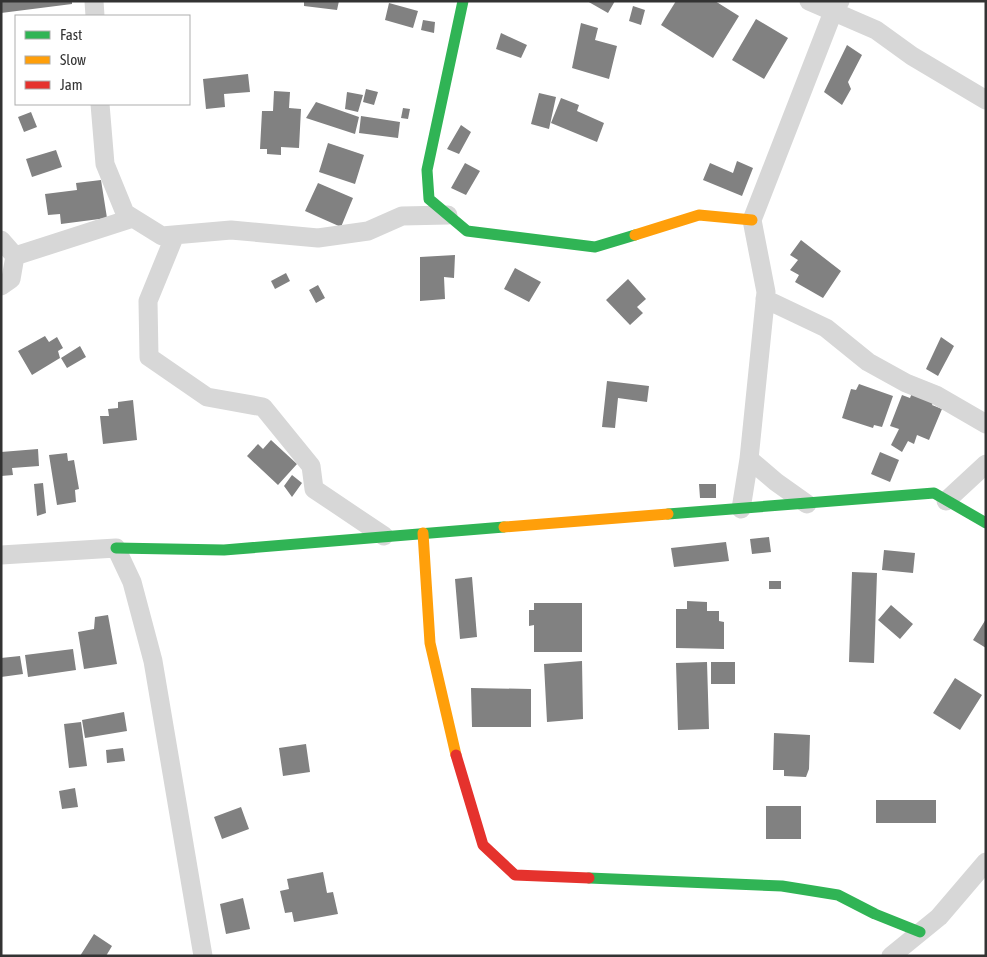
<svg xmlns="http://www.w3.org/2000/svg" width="987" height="957" font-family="'Asap Condensed',sans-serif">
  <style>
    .building { fill: #818181 }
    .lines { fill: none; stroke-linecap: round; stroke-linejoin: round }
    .street { stroke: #d7d7d7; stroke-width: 19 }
    .fast { stroke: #30b455; stroke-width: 11 }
    .slow { stroke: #ff9f0a; stroke-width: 11 }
    .jam { stroke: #e5322d; stroke-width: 11 }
  </style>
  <rect width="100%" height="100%" fill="#fff"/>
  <!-- building -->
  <path class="building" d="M1,1H72V4L1,13Z
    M304,1H339L337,10L304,6Z
    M587,1H615L608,13Z
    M676,1H715L739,16L713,58L661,25Z
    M389,3L418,11L413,28L385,20Z
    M633,6L645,10L641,25L629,21Z
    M756,19L788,38L764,79L732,60Z
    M423,20L435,22L434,33L421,30Z
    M581,23L598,28L595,40L617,46L609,79L572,68Z
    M501,33L527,45L521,58L496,49Z
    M847,45L862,55L848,82L851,89L842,105L824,92Z
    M248,74L250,92L224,94L225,107L206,109L203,79Z
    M366,89L378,92L374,105L363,102Z
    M274,91L290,92L289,108L301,109L299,148L281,147V155L267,154V149H260L262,111H273Z
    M347,92L363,95L358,112L345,109Z
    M539,93L556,97L549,129L531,124Z
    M561,98L579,105L577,111L604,123L597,142L551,123Z
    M316,102L359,117L355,134L306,118Z
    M403,108L410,109L408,119L401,118Z
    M31,112L37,127L24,132L18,117Z
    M361,116L400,122L398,138L359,133Z
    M461,125L471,132L459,154L447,149Z
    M328,143L364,155L355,184L319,172Z
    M56,150L62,167L32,177L26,159Z
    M737,161L753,168L742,196L703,180L710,163L733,173Z
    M465,163L480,171L466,195L451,188Z
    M101,180L107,218L61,224L60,214L48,215L45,194L77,190L76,183Z
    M318,183L353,198L341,227L305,211Z
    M801,240L841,271L823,298L795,282L799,275L790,270L798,260L790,255Z
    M455,255L454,278L444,277L445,299L420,301V257Z
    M515,268L541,282L529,302L504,289Z
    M286,273L290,281L275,289L271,281Z
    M628,279L646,299L637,307L643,313L630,325L606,300Z
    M318,285L325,298L316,303L309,290Z
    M45,336L49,342L57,337L63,348L58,351L60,358L32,375L18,351Z
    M941,337L954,346L938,376L926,369Z
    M80,346L86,357L67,368L61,358Z
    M607,381L649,386L647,402L618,398L615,428L602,427Z
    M859,384L893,396L882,427L874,425L873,428L842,418L851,389L856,390Z
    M912,393L934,401L932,405L942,409L929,440L917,435L914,444L908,441L902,452L891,445L899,429L890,426L902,395L910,398Z
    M133,400L137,440L103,444L100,416H109L108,409L118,408V402Z
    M271,440L297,464L278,485L247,456L258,444L263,449Z
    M38,449L39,466L12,468L13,475L1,476V452Z
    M880,452L899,460L890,482L871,474Z
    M67,453L68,461L74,460L79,489L75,490L76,502L57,505L49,455Z
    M292,475L302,483L292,497L284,486Z
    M43,483L46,513L37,516L34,484Z
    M699,484H716V498H700Z
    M769,537L771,552L752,554L750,539Z
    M726,542L729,561L674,567L671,548Z
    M884,550L915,553L913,573L882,570Z
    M852,572L877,573L874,663L849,662Z
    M472,577L477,637L460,639L455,579Z
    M769,581H781V589H769Z
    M687,601L707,602V611H719V621L724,622V649L676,648V609H687Z
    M534,603H582V652H534V625L529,626V610H534Z
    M891,605L913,624L900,639L878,620Z
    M108,615L117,664L84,669L78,632L94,629L95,617Z
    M986,619V648L973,640Z
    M73,649L76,670L28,677L25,655Z
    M20,656L23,674L1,677V658Z
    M582,661L583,719L547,722L544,664Z
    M707,662L709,729L678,730L676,663Z
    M711,662H735V684H711Z
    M955,678L982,695L960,730L933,713Z
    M471,688L531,689V727H472Z
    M124,712L127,731L85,738L82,720Z
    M81,722L87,766L69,768L64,724Z
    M774,733L810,735L809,769L806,777L784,776V770H773Z
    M306,744L310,772L283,776L279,748Z
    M123,748L125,761L107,763L106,750Z
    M75,788L78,807L62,809L59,791Z
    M876,800H936V823H876Z
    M766,806H801V839H766Z
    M241,807L249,829L222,839L214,817Z
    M323,872L327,893L333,892L338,914L294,922L292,912L285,913L280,891L289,889L287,879Z
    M243,898L250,929L226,934L220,904Z
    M94,934L112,946L106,956H80Z"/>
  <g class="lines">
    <!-- street -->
    <path class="street" d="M94,1L95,16
      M809,1L876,30L912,56L986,100
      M100,104L105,164L125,213L162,236L231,230L318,238L368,231L402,216L448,215
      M175,235L148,301L149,357L207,397L263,407L311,466L314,489L384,536
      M1,240L15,256L11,279L1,286
      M15,256L133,218
      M765,299L826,328L868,362L906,383L936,395L986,424
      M749,459L776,482L807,504
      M946,501L986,464
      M741,509L749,459L766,292L752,220L833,12L840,1
      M1,555L116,548L132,582L153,661L203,956
      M891,956L939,917L986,862"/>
    <!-- fast -->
    <path class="fast" d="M463,1L427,170L429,199L467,231L595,247L635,235
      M668,514L934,493L986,523
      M116,548L224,550L504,527
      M589,878L782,886L838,895L875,914L920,932"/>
    <!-- slow -->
    <path class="slow" d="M635,235L699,215L752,220
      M504,527L668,514
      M423,533L430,643L456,755"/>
    <!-- jam -->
    <path class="jam" d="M456,755L483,845L515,875L589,878"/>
  </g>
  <!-- border -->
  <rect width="987" height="957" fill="none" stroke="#333333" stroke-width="5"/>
  <!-- legend -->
  <rect x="15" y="15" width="175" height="90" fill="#ffffff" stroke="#adadad"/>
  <rect x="25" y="31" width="25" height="8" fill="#30b455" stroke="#adadad"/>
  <text x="60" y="40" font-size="15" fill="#333333">Fast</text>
  <rect x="25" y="56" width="25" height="8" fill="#ff9f0a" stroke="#adadad"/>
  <text x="60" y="65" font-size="15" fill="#333333">Slow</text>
  <rect x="25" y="81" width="25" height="8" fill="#e5322d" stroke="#adadad"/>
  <text x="60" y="90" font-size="15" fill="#333333">Jam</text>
</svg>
